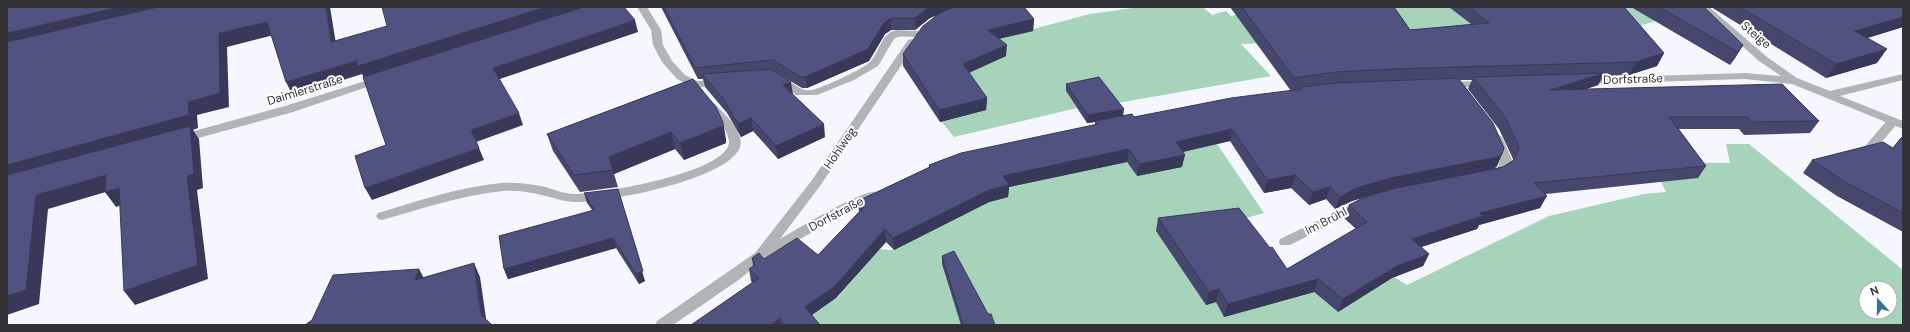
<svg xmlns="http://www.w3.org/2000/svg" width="1910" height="332" font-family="'DM Sans',sans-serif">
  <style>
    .green { fill: #a7d3bb; fill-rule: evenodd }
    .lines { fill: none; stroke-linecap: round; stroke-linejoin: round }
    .service { fill: #afb5b6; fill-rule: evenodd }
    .minor { fill: #afb5b6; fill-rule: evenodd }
    .wall { fill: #45476d; fill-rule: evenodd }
    .shaded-wall { fill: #383959 }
    .building { fill: #50527f; stroke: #383959 }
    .labels { text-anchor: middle; stroke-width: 4; stroke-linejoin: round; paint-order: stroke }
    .street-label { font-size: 12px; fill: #313136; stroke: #fff }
  </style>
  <rect width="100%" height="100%" fill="#f6f7fe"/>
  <!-- green -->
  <path class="green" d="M1140,7H1203L1212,15L1226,11L1231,16L1265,7H1639L1659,20L1639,26L1613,29L1241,44L1271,76L1112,104L1066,91L1077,108L954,137L941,121L983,38L1003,37L1090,14Z
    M1217,144L1264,213L1236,221L1294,276L1338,312L1394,277L1407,285L1549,216L1644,194L1666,192L1651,162L1730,163L1726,144H1749L1903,270V325H779L800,324L838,297L879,249L894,250L1003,188L1127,162L1137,176L1182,167L1173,153ZM1866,288H1890V312H1866Z"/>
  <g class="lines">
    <!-- service -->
    <path class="service" d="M711,102L715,104C724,114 745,131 740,147C730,179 606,203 575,202C565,202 555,198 545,196C531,192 517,190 503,191C462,195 421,209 382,220L378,219L376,216L378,213C418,201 459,187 501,183C516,182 531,184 546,187C555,190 565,194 575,194C600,194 731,172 729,141C727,126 713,117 705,106Z
      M1893,117L1899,121L1897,124L1874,151H1866L1864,148L1866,145L1889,118Z"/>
    <!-- minor -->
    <path class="minor" d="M637,7H647L661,30L663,45L672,61L685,75L697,81L724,80L725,82L724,84L695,88L677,79L662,62L653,45L651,30Z
      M1698,7H1709L1767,57L1797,78L1830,91L1903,74V80L1840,96L1903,121V129L1792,84L1745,79L1585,84L1580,81L1585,78L1745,73L1781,76L1759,61Z
      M896,30L918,31L923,34C916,41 903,33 894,39L878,66L854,80L817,95H796L772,78L773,76C787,72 796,93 812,90C824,87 861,70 870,62C880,52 880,34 896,30Z
      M912,39L917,42L820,186L780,239C796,230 864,188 877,192L879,195L877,198L857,207L761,261L740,279L673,325H655L657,321L755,253L812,180L908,40Z
      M381,76L386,79L385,81L293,112L180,143L174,139L176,136L285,106Z
      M1487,81L1492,84L1491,86L1447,88L1442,85L1447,82Z
      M1496,133L1502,137L1512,160L1507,172L1492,179L1488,178L1486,175L1498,167L1500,160L1490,137Z
      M1363,199L1367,200L1369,203L1367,206L1290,245H1280L1279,242L1280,239Z"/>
  </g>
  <!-- wall -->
  <path class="wall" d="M661,7H1024L1034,19L1033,31L999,39L1006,56L969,73L987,98L986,110L940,122L903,66V54L937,15L930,18L915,30H891L885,34L869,61L807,88H802L782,76L792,94L825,137L778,159L753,131L741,137L727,113L705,87L703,79H698Z
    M1230,7H1394L1410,30L1471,24L1449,7H1624L1664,53L1657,66L1629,75L1603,76L1598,85L1586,89L1819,121L1810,133L1744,135L1739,129H1679L1706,166L1698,178L1546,194L1540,208L1479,225L1477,229L1421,247L1429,254L1423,266L1392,278L1338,312L1314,292L1224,317L1216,302L1206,305L1156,231L1158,218L1287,269L1356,229L1344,218L1349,205L1365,197L1352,201L1335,209L1326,199L1309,205L1291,188L1264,193L1230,141L1183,152L1182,167L1137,176L1127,162L1009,187L1008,197L989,202L894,250L886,242L836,298L812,315L820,325H691L752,283L751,281L749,269L753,266L752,258L764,259L818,255L859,212L858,201L929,167V165L1095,125V122L1087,123L1066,91V84L1123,116L1134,117L1291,91ZM1460,80H1472L1468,89L1499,129L1513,159V161L1503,167L1494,169L1497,166L1502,154Z
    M1631,7H1704L1743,45L1735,58L1730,65Z
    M1711,7H1903V27L1867,38L1877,63L1826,78Z
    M693,79L726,139V143L684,160L675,149L614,174L618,187L580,192L553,151L547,134Z
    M1903,137V232L1837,196L1803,173L1812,160L1893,148L1901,138Z
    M584,193L645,281L639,284L616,248L508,279L504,269L592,210L587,203Z
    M942,256L988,314L995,325H961L942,264Z"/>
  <!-- shaded-wall -->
  <path class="shaded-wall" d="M119,7H183L7,49V33Z
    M326,7H330L338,56L331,42Z
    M546,7H592L365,79L362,74L293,96L286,82L356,61Z
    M929,7H958L930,18L915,30V18Z
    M1903,17V27L1845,45L1855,31Z
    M891,18V30L885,34L869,61L807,88L805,77Z
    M1034,19L1033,31L987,41L988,30Z
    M635,20L638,32L497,80L493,68Z
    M267,22L274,35L227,47L229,107L197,115L198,128L193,130L199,139L203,188L197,190L208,279L135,305L124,291L187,176L191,131L7,183V165L219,33Z
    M1007,45L1006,56L963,75V64Z
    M1743,45L1735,58L1730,65L1738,52Z
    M1887,49L1877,63L1826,78L1836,64Z
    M1664,53L1657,66L1629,75L1636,62Z
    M1605,73L1598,85L1544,103L1550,90Z
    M791,82L793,95L783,85Z
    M987,98L986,110L940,122L939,110Z
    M1124,109L1123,117L1095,121V122L1087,123L1088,115Z
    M519,113L523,125L476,142L471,130Z
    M751,118L753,131L741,137L738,124Z
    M723,122L726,139V143L684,160L680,143Z
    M824,124L825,137L778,159L776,146Z
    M1232,129L1230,141L1173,154L1176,142Z
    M671,132L675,149L614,174L609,157Z
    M479,148L484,160L372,200L365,188Z
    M1129,149L1127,162L1009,187L1008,197L989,202L894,250L893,238L1003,176Z
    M1502,154L1497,166L1492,170L1387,191L1352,201L1335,209L1340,197L1356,188L1391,178Z
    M1185,155L1182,167L1137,176L1139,164Z
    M106,175L116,189L48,209L39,304L7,315V296L36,195Z
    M1295,175L1291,188L1264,193L1267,180Z
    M1330,187L1326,199L1309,205L1313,192Z
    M119,188L129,202L116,207L105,192Z
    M1547,196L1540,208L1479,225L1477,229L1406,252L1412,239L1480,213Z
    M621,199L645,281L639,284L636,274Z
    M885,229L886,242L836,298L806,319L805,307Z
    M613,238L616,248L508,279L504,269Z
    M1429,254L1423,266L1392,278L1338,312L1343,299L1397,266Z
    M474,263L480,277L487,325L481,315Z
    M419,269L426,282L415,280Z
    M1318,279L1314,292L1224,317L1228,304Z
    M1219,289L1216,302L1206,305L1209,292Z
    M780,318L781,325H771Z"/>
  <!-- building -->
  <path class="building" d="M7,7H119L7,33Z
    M158,7H326L331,42L387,26L382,7H546L358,66L356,61L286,82L267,22L219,33L220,93L188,102L189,115L7,165V42Z
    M584,7H624L635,20L493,68L519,113L471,130L479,148L365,188L355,156L386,145L363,77Z
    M664,7H929L915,18H891L884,23L868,49L805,77H801L773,60L695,68Z
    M954,7H1024L1034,19L988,30L1007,45L963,64L987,98L939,110L903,54L923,26L940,13Z
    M1242,7H1394L1410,30L1489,23L1470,7H1624L1664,53L1636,62L1391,69L1336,72L1294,78Z
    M1659,7H1704L1743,45L1738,52Z
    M1740,7H1903V17L1855,31L1887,49L1836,64Z
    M771,69L791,82L783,85L824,124L776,146L751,118L738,124L724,100L702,74Z
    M1605,73L1550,90L1782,84L1819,121L1752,122L1747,117H1669L1706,166L1534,183L1547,196L1480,213L1483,216L1412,239L1429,254L1397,266L1343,299L1318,279L1228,304L1219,289L1209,292L1158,218L1239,208L1270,248L1272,247L1287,269L1367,222L1349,205L1365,197L1392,189L1503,167L1514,160L1519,147L1505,117L1473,77Z
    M1099,77L1124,109L1088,115L1066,84Z
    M1458,78L1493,123L1504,148L1502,154L1498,157L1391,178L1356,188L1340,197L1330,187L1313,192L1295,175L1267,180L1232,129L1176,142L1185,155L1139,164L1129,149L1003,176L1009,185L989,190L893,238L885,229L835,286L805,307L820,325H783L780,318L771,325H691L759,278L749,269L755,265L752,258L759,253L764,259L797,238L818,255L864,207L858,201L930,167L929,165L961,153L1098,124L1095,121L1132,114L1134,117L1231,98L1302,89L1300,87L1336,83Z
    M693,79L716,107L723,122V126L680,143L671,132L609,157L613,170L574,175L547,134Z
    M190,126L194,174L187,176L198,265L124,291L119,188L105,192L106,175L36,195L26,290L7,296V175Z
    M1903,137V213L1847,183L1812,160L1883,142L1893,148L1901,138Z
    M618,189L643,271L636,274L613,238L504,269L499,236L594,210L584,193Z
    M954,251L988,314H991L995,325H963L942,256Z
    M474,263L481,315L492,325H305L312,320L333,275L419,269L415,280Z"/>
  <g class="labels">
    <!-- street labels -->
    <g class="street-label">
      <text transform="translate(1756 35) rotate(40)" y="4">Steige</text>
      <text transform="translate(1633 79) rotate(-2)" y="4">Dorfstraße</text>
      <text transform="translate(305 90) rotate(-17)" y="4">Daimlerstraße</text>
      <text transform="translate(840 148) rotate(-56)" y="4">Hohlweg</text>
      <text transform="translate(836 214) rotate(-28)" y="4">Dorfstraße</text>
      <text transform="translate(1326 221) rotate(-27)" y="4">Im Brühl</text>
    </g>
  </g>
  <!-- border -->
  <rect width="1910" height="332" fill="none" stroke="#313136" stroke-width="16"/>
  <!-- north arrow -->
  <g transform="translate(1878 300) rotate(339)"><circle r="19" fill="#ffffff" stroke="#adadaf"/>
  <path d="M0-3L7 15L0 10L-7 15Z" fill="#38728b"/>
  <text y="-6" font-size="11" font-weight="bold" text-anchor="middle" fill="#313136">N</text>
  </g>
</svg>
